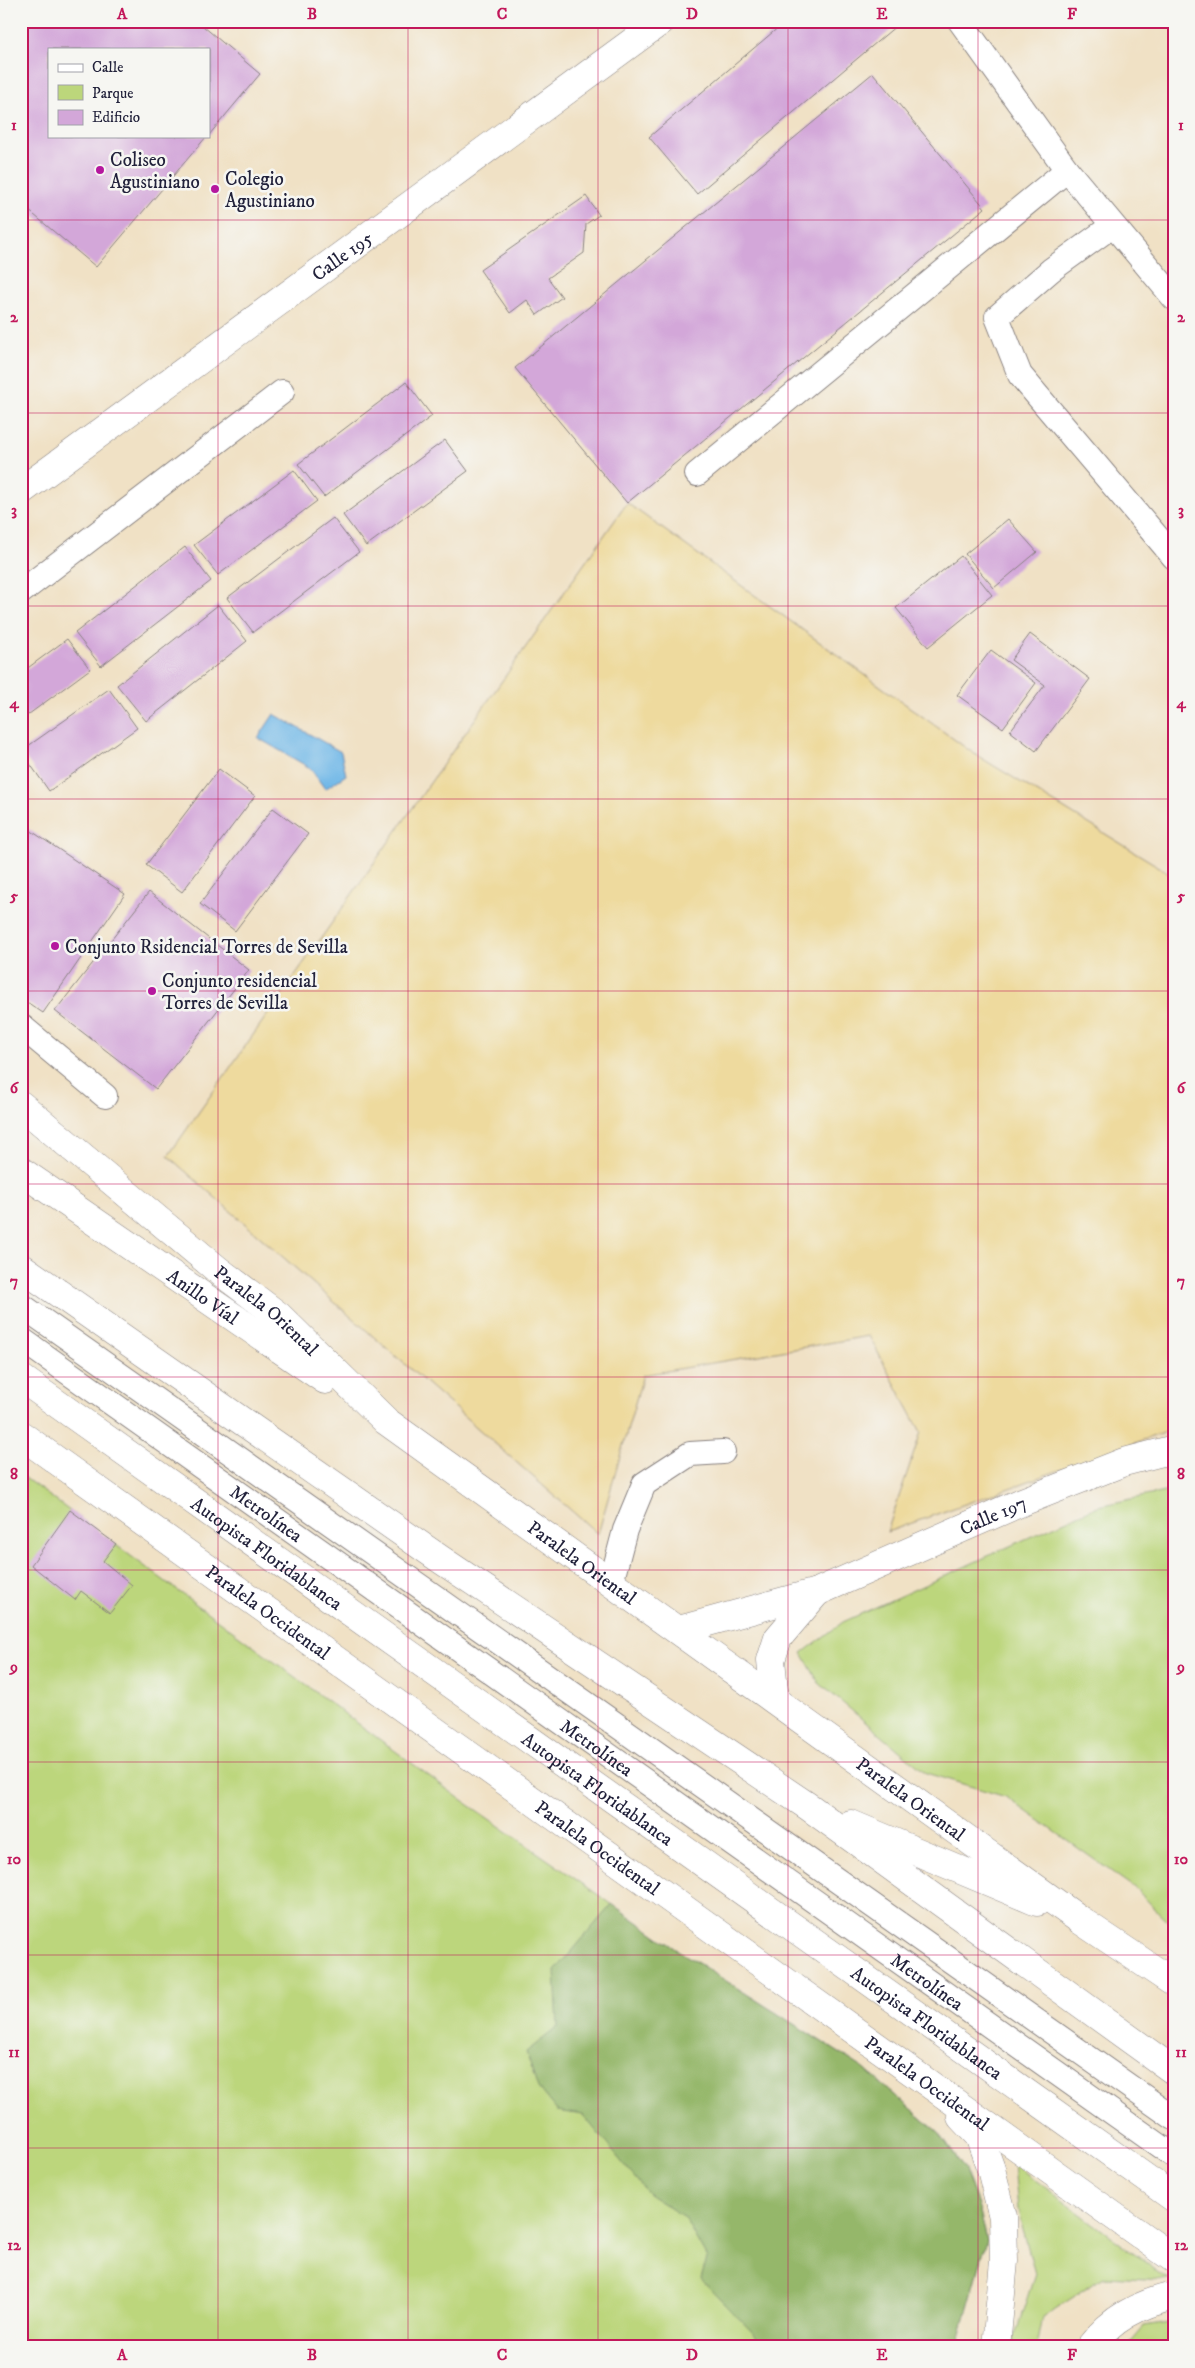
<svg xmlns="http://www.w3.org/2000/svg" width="1195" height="2368" font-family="'IM FELL DW Pica',serif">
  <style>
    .green { fill: #bcd67b; stroke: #6f7c5b }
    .forest { fill: #95b76b; stroke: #5c6c53 }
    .sand { fill: #eeda9e; stroke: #887e6c }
    .water { fill: #70b7e7; stroke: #496c91 }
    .building { fill: #d3a7d9 }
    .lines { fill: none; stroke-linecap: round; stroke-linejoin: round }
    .lane-casing { stroke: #898280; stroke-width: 26 }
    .street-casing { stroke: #898280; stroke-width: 29 }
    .highway-casing { stroke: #898280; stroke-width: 29 }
    .lane { stroke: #fff; stroke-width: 24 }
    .street { stroke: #fff; stroke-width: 28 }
    .highway { stroke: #fff; stroke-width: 28 }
    .grid { fill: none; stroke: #c2185b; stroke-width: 1; stroke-opacity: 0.55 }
    .poi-dot { fill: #b5179e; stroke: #f6f6f2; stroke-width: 2 }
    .labels { text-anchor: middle; stroke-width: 5; stroke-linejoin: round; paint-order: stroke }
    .poi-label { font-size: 19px; fill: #22223b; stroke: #f6f6f2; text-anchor: start }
    .street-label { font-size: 19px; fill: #22223b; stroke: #f6f6f2 }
    .neatline { fill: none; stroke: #c2185b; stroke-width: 2 }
    .grid-label { font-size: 16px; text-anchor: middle; font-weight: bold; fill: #c2185b }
  </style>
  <rect width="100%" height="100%" fill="#f6f6f2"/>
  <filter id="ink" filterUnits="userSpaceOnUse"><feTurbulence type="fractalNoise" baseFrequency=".02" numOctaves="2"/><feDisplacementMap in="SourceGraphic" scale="10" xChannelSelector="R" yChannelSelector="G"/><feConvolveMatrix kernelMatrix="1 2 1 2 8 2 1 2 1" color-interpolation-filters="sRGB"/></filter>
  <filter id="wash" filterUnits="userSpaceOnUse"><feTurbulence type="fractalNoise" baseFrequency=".0096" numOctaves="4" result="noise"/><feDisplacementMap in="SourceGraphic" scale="20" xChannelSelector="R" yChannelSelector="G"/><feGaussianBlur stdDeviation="1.12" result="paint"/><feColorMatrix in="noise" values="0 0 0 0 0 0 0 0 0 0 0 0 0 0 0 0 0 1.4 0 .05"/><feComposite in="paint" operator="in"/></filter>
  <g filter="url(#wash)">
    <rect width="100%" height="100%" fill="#f0e1c5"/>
    <!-- green -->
    <path class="green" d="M21,1475L459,1798L679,1951L863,2068L939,2133L965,2170L978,2205L987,2240L957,2347H21Z
      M1174,1490V1928L1136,1889L1006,1797L926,1773L819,1683L802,1653L843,1622L1098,1506Z
      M1014,2164L1169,2280L1104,2277L1043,2317L1037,2347H1014V2338L1035,2274L1018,2210Z
      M1174,2322V2347H1127L1144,2327Z"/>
    <!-- forest -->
    <path class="forest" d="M612,1904L679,1951L863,2068L939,2133L965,2170L978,2205L987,2240L957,2347H762L755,2335L701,2279L707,2258L684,2217L648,2194L583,2115L557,2111L538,2088L526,2052L558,2027L555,1971Z"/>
    <!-- sand -->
    <path class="sand" d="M627,503L973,753L1174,876V1429L887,1532L921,1432L869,1336L643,1375L598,1534L168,1156Z"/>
    <!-- water -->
    <path class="water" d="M274,714L341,752L346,775L325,789L310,768L258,738Z"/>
    <g id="blocks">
      <!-- building -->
      <path class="building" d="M21,21H197L260,74L209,135V49H49V136H207L96,267L21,204Z
        M786,21H894L897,25L697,194L649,137Z
        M873,73L985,208L627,503L515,368Z
        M586,196L599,215L586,224L584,253L548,278L562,297L537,315L527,300L510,313L480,270Z
        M406,382L432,416L324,497L298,464Z
        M445,440L468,471L366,546L343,515Z
        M294,470L317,501L218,575L194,545Z
        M333,518L359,552L253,632L227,598Z
        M1008,519L1037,552L994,588L965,554Z
        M185,547L211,581L101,666L75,633Z
        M961,556L992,595L928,647L896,608Z
        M218,605L247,641L146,721L117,685Z
        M1030,634L1090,679L1036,751L1010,731L1045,685L1011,660Z
        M67,639L90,669L21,720V673Z
        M991,650L1036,683L1003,728L957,695Z
        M109,689L137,728L49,791L21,751Z
        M219,769L255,796L182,892L146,865Z
        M273,808L308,834L235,931L200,904Z
        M21,824L125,894L43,1013L21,998Z
        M149,892L249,970L156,1089L55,1011Z
        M70,1510L116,1544L103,1561L132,1585L110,1613L81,1591L75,1600L31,1565Z"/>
    </g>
  </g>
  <g filter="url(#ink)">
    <use href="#blocks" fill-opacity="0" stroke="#898280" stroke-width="1"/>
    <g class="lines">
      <defs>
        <g id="lane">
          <path d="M1067,170L1174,298"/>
          <path d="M1112,226L1051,270L997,317L1020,375L1174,557"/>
          <path d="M697,474L1067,170L960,21"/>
          <path d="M21,592L282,392"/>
          <path d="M21,1026L105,1096"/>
          <path d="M21,1305L1174,2118"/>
          <path id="s1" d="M21,1339L1174,2156"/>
          <path d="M611,1583L625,1530L644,1484L690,1454L723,1452"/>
        </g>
        <g id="street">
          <path id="s2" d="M21,491L661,21"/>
          <path id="s3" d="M679,1630L817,1592L1022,1502L1124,1462L1174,1449"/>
          <path d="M775,1700L771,1660L778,1638L817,1592"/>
        </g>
        <g id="highway">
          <path id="s4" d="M21,1105L218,1270L279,1316L386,1421L1080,1920L1174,1983"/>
          <path id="s5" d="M21,1171L325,1380"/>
          <path d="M21,1267L440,1559L809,1807L1174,2071"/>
          <path id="s6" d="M21,1378L1174,2198"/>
          <path id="s7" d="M21,1435L1174,2259"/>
          <path d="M851,1824L1037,1902"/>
          <path d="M961,2117L979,2136L991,2169L1003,2217L1004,2261L996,2347"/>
          <path d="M1090,2347C1112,2318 1139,2304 1174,2296"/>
        </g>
      </defs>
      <!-- lane casing -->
      <use href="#lane" class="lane-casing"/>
      <!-- street casing -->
      <use href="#street" class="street-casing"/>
      <!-- highway casing -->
      <use href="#highway" class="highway-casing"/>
      <!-- lane -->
      <use href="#lane" class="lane"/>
      <!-- street -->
      <use href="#street" class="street"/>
      <!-- highway -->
      <use href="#highway" class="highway"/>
    </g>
  </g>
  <!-- grid -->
  <path class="grid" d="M218,21V2347M408,21V2347M598,21V2347M788,21V2347M978,21V2347M21,220H1174M21,413H1174M21,606H1174M21,799H1174M21,991H1174M21,1184H1174M21,1377H1174M21,1570H1174M21,1762H1174M21,1955H1174M21,2148H1174"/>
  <!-- markers -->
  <g class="poi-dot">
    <circle cx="100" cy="170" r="5"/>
    <circle cx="215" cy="189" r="5"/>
    <circle cx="55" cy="946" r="5"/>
    <circle cx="152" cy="991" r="5"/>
  </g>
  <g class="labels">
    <!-- poi labels -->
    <g class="poi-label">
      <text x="110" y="166">Coliseo<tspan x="110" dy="22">Agustiniano</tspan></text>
      <text x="225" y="185">Colegio<tspan x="225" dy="22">Agustiniano</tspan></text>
      <text x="65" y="953">Conjunto Rsidencial Torres de Sevilla</text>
      <text x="162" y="987">Conjunto residencial<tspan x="162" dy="22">Torres de Sevilla</tspan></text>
    </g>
    <!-- street labels -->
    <g class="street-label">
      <text dy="7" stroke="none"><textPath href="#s2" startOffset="398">Calle 195</textPath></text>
      <text dy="7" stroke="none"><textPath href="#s5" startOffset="221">Anillo Víal</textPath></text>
      <text dy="7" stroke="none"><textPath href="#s4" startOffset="320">Paralela Oriental</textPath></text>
      <text dy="7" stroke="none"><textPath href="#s1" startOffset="301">Metrolínea</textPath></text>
      <text dy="7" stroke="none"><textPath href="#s3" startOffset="335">Calle 197</textPath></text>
      <text dy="7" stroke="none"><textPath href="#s6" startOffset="302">Autopista Floridablanca</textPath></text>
      <text dy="7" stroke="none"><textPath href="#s4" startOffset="725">Paralela Oriental</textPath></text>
      <text dy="7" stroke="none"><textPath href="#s7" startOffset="304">Paralela Occidental</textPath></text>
      <text dy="7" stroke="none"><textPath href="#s1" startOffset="706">Metrolínea</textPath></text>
      <text dy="7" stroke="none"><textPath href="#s6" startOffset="708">Autopista Floridablanca</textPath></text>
      <text dy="7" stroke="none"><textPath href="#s4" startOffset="1130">Paralela Oriental</textPath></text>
      <text dy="7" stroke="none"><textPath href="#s7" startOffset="709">Paralela Occidental</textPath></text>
      <text dy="7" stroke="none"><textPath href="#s1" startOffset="1111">Metrolínea</textPath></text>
      <text dy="7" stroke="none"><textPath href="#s6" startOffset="1112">Autopista Floridablanca</textPath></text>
      <text dy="7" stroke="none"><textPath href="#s7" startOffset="1114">Paralela Occidental</textPath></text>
    </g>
  </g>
  <!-- margin -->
  <rect width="1195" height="2368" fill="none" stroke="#f6f6f2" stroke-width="55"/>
  <!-- legend -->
  <rect x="48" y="48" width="162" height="90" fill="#f6f6f2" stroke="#a1a1a9"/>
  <rect x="58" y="64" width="25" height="8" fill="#ffffff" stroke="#a1a1a9"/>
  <text x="92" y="72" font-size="15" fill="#22223b">Calle</text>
  <rect x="58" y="85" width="25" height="15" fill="#bcd67b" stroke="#a1a1a9"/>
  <text x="92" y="98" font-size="15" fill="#22223b">Parque</text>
  <rect x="58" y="110" width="25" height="15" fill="#d3a7d9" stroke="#a1a1a9"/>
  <text x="92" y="122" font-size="15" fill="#22223b">Edificio</text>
  <rect x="28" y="28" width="1140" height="2312" class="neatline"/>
  <g class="grid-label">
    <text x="122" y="19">A</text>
    <text x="312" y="19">B</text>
    <text x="502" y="19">C</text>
    <text x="692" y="19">D</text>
    <text x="882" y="19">E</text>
    <text x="1072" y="19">F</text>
    <text x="14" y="130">1</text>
    <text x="1181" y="130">1</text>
    <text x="14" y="322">2</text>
    <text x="1181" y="322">2</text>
    <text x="14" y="515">3</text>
    <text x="1181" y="515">3</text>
    <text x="14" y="708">4</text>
    <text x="1181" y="708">4</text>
    <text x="14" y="901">5</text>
    <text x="1181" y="901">5</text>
    <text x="14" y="1093">6</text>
    <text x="1181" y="1093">6</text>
    <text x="14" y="1286">7</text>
    <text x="1181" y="1286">7</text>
    <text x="14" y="1479">8</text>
    <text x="1181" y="1479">8</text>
    <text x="14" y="1672">9</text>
    <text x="1181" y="1672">9</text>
    <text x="14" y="1864">10</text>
    <text x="1181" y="1864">10</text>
    <text x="14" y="2057">11</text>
    <text x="1181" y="2057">11</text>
    <text x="14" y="2250">12</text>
    <text x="1181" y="2250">12</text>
    <text x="122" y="2360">A</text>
    <text x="312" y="2360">B</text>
    <text x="502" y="2360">C</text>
    <text x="692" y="2360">D</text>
    <text x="882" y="2360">E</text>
    <text x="1072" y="2360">F</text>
  </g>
</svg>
